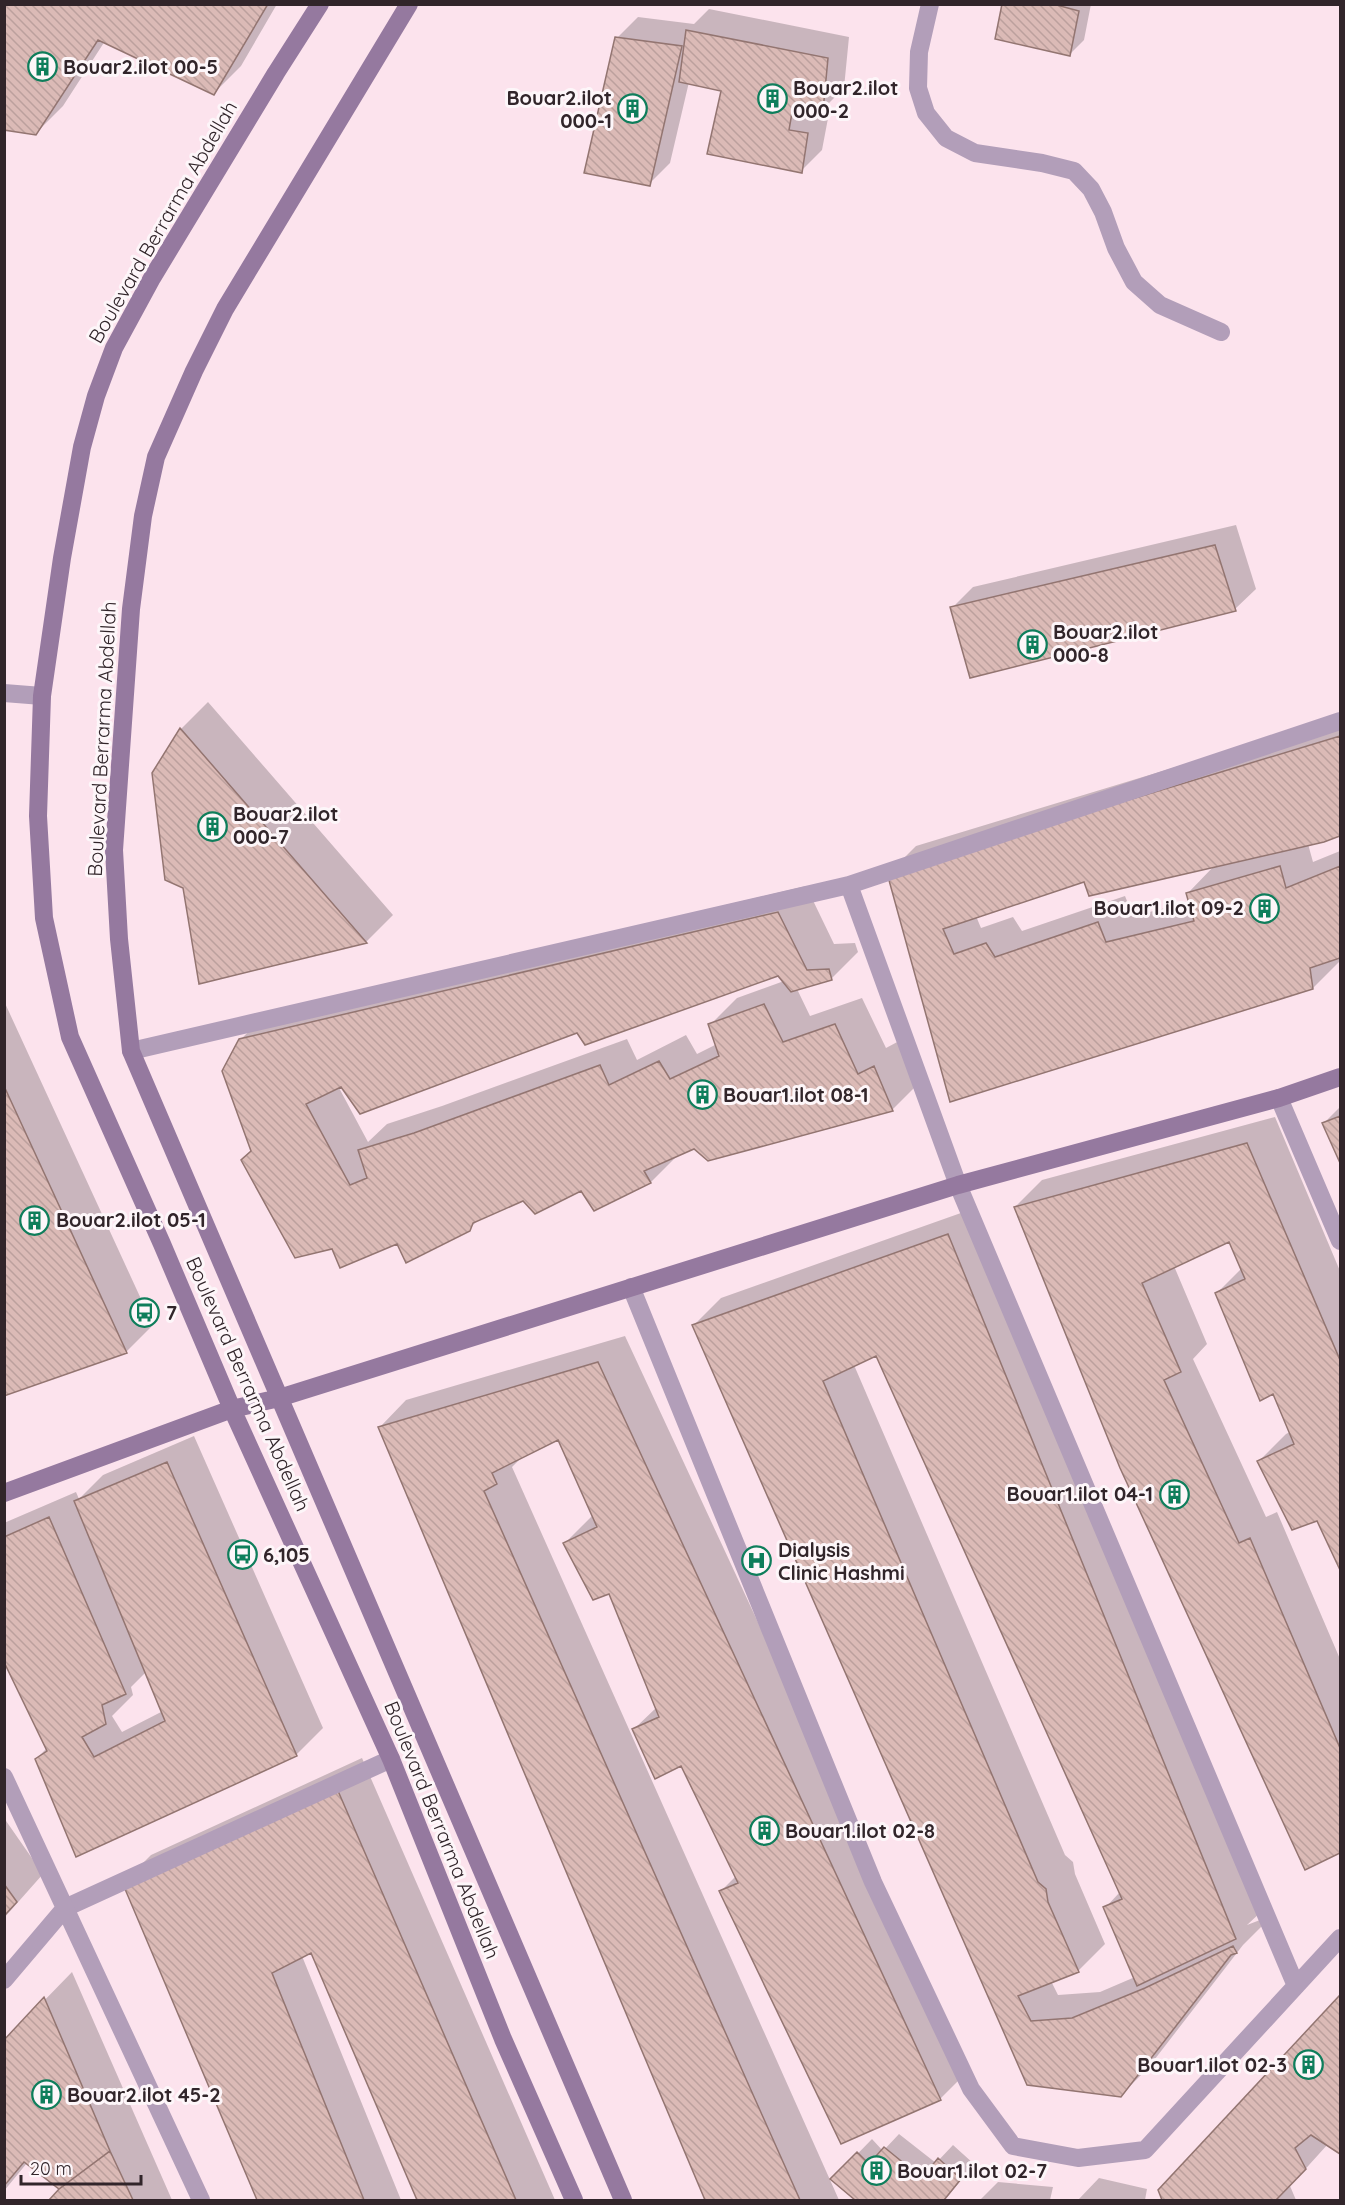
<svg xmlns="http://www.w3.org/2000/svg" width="1345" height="2205" font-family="Quicksand,sans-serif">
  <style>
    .shadow { fill: #0003; fill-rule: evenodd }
    .building { fill: url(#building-back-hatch); stroke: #937571; stroke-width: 1.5 }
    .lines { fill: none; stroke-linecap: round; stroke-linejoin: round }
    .lane { stroke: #b29eb9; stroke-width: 18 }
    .street { stroke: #b29eb9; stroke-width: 18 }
    .secondary { stroke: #95799f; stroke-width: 18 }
    .labels { text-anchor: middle; stroke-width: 6; stroke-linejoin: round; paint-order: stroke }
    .poi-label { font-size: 20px; font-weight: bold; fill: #31252a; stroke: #fdf6f9; text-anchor: start }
    .street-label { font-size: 20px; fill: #31252a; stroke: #fdf6f9 }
  </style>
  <defs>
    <pattern id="building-back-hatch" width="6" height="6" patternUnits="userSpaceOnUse" patternTransform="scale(1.5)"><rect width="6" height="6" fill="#dbbab6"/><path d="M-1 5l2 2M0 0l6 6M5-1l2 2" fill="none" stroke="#bca09d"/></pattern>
  </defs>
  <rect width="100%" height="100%" fill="#fce3ed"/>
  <!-- shadow -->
  <path class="shadow" d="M4,4H277L241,66L214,93L105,41L63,106L35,134Z
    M1004,4H1091L1084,40L1070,54Z
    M709,9L849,37L844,88L821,111L829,113L822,150L801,171L723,90L689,82L670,163L649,184L617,38L638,17L694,24Z
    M1236,525L1256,589L1235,609L952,608L973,587Z
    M208,702L393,915L366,942L185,887L153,774L181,729Z
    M1340,717V834L1308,844L1313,862L1340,851V961L1313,988L951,1100L889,873L916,846ZM1215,865L1188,893L1190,902L1133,916L1125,896L1022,931L1013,917L981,928L976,916L1084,880Z
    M806,886L834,944L855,943L858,952L831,979L797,989L810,1016L862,998L886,1048L901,1040L919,1083L892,1110L695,1148L678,1155L651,1182L595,1209L581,1189L524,1200L480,1218L469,1229L397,1242L333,1247L252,1151L240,1040L268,1013ZM779,974L784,981L737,998L710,1025L717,1044L697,1054L686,1035L637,1060L627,1039L442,1106L387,1124L368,1142L338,1086Z
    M4,1001L153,1325L126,1352L4,1394Z
    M1340,1107V1159L1324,1123Z
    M1275,1117L1340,1271V1566L1318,1519L1259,1461L1286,1434L1290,1432L1273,1392L1217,1293L1242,1268L1229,1240L1174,1266L1207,1344L1193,1359L1266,1517L1277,1512L1340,1659V1851L1305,1868L1015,1207L1042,1180Z
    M975,1208L1262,1911L1247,1925L1260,1920L1263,1925L1243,1945L1148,2068L1121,2095L1028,2084L694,1325L721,1298ZM877,1354L1120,1892L1105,1908L1135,1977L1100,1992L1058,1995L1051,1981L1078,1971L1105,1944L1075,1874L1073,1862L1065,1855L854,1365Z
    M625,1336L967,2072L940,2099L721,1891L736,1876L682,1764L634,1729L657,1707L610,1592L565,1543L593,1515L559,1438L524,1455L512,1467L839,2200H706L380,1427L406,1400Z
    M194,1436L323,1728L296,1755L36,1759L47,1748L4,1659V1523L76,1492L79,1499L103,1475ZM146,1672L163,1711L122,1732L112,1716L133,1695L131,1687Z
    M362,1758L555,2200H419L312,1951L302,1956L401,2200H258L124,1882L151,1855Z
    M4,1818L43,1874L4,1918Z
    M72,1972L172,2200H51L61,2188L27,2163L4,2191V2042Z
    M1340,1998V2152L1328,2144L1290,2186L1296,2200H1163L1160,2190Z
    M899,2134L936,2163L953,2145L974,2164L945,2200H857L833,2179L872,2139L883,2151Z
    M1099,2178L1147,2189L1145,2200H1078Z
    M998,2182L1053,2187L1050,2200H980Z"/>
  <!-- building -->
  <path class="building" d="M4,4H268L214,95L98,40L36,135L4,130Z
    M1002,4H1053L1079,11L1070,56L995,39Z
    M686,30L828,58L823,111L793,107L789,130L808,133L802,173L707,154L721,91L679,82Z
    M615,37L682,46L650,186L584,173Z
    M1215,545L1236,611L970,678L950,607Z
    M180,728L367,943L199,984L183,888L165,880L152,773Z
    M1340,736V836L1324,842L1089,896L1084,882L943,929L954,954L986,943L995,957L1098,922L1106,942L1194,921L1186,893L1280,866L1286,888L1340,866V958L1310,968L1313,989L950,1102L887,873Z
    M778,912L807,970L829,969L832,980L791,992L778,976L585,1045L577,1033L360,1114L341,1087L306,1104L350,1185L367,1178L358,1150L414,1133L600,1065L609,1085L659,1061L670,1079L719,1056L708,1024L764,1004L783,1042L835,1024L858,1074L874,1066L893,1111L708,1161L694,1149L644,1171L651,1183L594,1211L581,1191L535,1214L523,1201L473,1223L470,1231L406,1263L397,1244L340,1268L332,1249L295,1258L241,1160L251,1151L222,1071L239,1039Z
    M4,1086L127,1353L4,1396Z
    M1340,1116V1163L1322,1123Z
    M1247,1143L1340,1360V1570L1317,1521L1292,1530L1257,1461L1294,1444L1273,1394L1260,1401L1215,1293L1245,1279L1229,1242L1142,1283L1181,1372L1164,1380L1239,1543L1250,1538L1340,1748V1853L1305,1870L1120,1468L1014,1207Z
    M948,1234L1236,1939L1137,1986L1103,1907L1122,1899L876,1356L823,1381L1038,1882L1046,1889L1048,1902L1079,1972L1018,1996L1031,2021L1072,2018L1145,1988L1233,1946L1237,1953L1231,1955L1121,2097L1027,2085L692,1325Z
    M598,1362L941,2100L841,2144L719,1891L738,1883L681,1766L655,1779L632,1729L659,1717L609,1594L593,1600L563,1543L597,1527L558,1440L492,1473L497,1484L484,1491L800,2200H705L378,1427Z
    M167,1462L297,1756L76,1857L35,1759L47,1751L4,1662V1537L49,1517L126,1694L102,1705L106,1724L82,1737L94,1757L165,1721L74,1501Z
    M335,1784L516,2200H417L311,1953L272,1973L364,2200H257L122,1882Z
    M4,1884L17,1902L4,1916Z
    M1340,1995V2154L1311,2135L1295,2148L1306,2169L1276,2200H1162L1158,2190Z
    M44,1997L110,2151L59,2189L24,2162L4,2186V2040Z
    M884,2147L922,2178L938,2158L961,2179L944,2200H855L830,2179L857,2152L869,2164Z
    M110,2151L133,2200H49L59,2189Z"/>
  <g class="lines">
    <!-- lane -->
    <path class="lane" d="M65,1908L391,1759"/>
    <!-- street -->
    <path class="street" d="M930,4L919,52L918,88L926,113L946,138L975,153L1042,163L1074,171L1091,189L1103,212L1116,248L1134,282L1160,305L1221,332
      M4,693L42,696
      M849,885L958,1185L1296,1986
      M131,1051L849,885L1340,721
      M1279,1098L1340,1241
      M631,1287L873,1882L971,2089L1013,2146L1078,2158L1145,2150L1340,1938
      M4,1777L201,2200
      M4,1980L65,1908"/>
    <!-- secondary -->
    <path class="secondary" d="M320,4L276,73L152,278L114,348L96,396L82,447L62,558L42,696L38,816L44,918L70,1037L162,1244L232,1409L391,1759L503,2039L574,2200
      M409,4L225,309L194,371L156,457L143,516L131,609L114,850L119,939L131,1051L623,2200
      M4,1493L232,1409L279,1398L958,1185L1279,1098L1340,1077"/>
  </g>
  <!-- icons -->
  <defs>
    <symbol id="building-ring" viewBox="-11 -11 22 22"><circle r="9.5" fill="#fdf6f9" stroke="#0e7e5b" stroke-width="1.5"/><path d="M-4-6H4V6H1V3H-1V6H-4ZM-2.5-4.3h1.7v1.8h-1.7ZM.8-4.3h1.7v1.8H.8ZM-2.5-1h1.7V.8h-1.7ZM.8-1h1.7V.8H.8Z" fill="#0e7e5b"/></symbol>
    <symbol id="bus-ring" viewBox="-11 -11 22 22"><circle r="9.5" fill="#fdf6f9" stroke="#0e7e5b" stroke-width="1.5"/><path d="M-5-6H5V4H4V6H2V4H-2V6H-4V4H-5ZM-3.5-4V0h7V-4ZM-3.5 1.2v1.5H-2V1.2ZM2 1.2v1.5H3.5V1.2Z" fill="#0e7e5b"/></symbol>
    <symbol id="hospital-ring" viewBox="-11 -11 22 22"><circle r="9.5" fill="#fdf6f9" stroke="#0e7e5b" stroke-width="1.5"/><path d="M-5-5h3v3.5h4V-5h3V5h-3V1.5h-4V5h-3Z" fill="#0e7e5b"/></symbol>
  </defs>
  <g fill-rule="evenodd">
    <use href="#building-ring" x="26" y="50" width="33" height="33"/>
    <use href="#building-ring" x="756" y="82" width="33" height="33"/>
    <use href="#building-ring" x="616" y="92" width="33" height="33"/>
    <use href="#building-ring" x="1016" y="628" width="33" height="33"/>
    <use href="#building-ring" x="196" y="810" width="33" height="33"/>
    <use href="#building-ring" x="1248" y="892" width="33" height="33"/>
    <use href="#building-ring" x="686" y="1078" width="33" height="33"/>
    <use href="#building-ring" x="18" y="1204" width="33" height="33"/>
    <use href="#bus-ring" x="128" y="1296" width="33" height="33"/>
    <use href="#building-ring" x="1158" y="1478" width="33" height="33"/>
    <use href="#bus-ring" x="226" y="1538" width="33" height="33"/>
    <use href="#hospital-ring" x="740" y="1544" width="33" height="33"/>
    <use href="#building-ring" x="748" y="1814" width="33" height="33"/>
    <use href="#building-ring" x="1292" y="2048" width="33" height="33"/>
    <use href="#building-ring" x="30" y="2078" width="33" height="33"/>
    <use href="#building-ring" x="860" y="2154" width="33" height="33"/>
  </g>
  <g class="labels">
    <!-- poi labels -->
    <g class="poi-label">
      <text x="63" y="74">Bouar2.ilot 00-5</text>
      <text x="793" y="95">Bouar2.ilot<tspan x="793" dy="23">000-2</tspan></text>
      <text x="612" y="105" text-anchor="end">Bouar2.ilot<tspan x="612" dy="23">000-1</tspan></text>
      <text x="1053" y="639">Bouar2.ilot<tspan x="1053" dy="23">000-8</tspan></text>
      <text x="233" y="821">Bouar2.ilot<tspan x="233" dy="23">000-7</tspan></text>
      <text x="1244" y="915" text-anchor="end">Bouar1.ilot 09-2</text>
      <text x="723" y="1102">Bouar1.ilot 08-1</text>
      <text x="56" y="1227">Bouar2.ilot 05-1</text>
      <text x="166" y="1320">7</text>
      <text x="1153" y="1501" text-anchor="end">Bouar1.ilot 04-1</text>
      <text x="778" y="1557">Dialysis<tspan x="778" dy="23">Clinic Hashmi</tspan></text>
      <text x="263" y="1562">6,105</text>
      <text x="785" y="1838">Bouar1.ilot 02-8</text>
      <text x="1287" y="2072" text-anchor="end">Bouar1.ilot 02-3</text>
      <text x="67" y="2102">Bouar2.ilot 45-2</text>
      <text x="897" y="2178">Bouar1.ilot 02-7</text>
    </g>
    <!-- street labels -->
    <g class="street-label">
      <text transform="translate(163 222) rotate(-60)" y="7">Boulevard Berrarma Abdellah</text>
      <text transform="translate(102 739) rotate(-87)" y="7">Boulevard Berrarma Abdellah</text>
      <text transform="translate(248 1384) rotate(66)" y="7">Boulevard Berrarma Abdellah</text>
      <text transform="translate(442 1830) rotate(68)" y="7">Boulevard Berrarma Abdellah</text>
    </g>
  </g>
  <!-- border -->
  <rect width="1345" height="2205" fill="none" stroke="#31252a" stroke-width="12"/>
  <!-- scale -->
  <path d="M21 2175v9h120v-9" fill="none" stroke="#31252a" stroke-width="3"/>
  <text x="30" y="2175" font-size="18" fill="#31252a" stroke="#fdf6f9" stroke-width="4.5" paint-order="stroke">20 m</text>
</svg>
